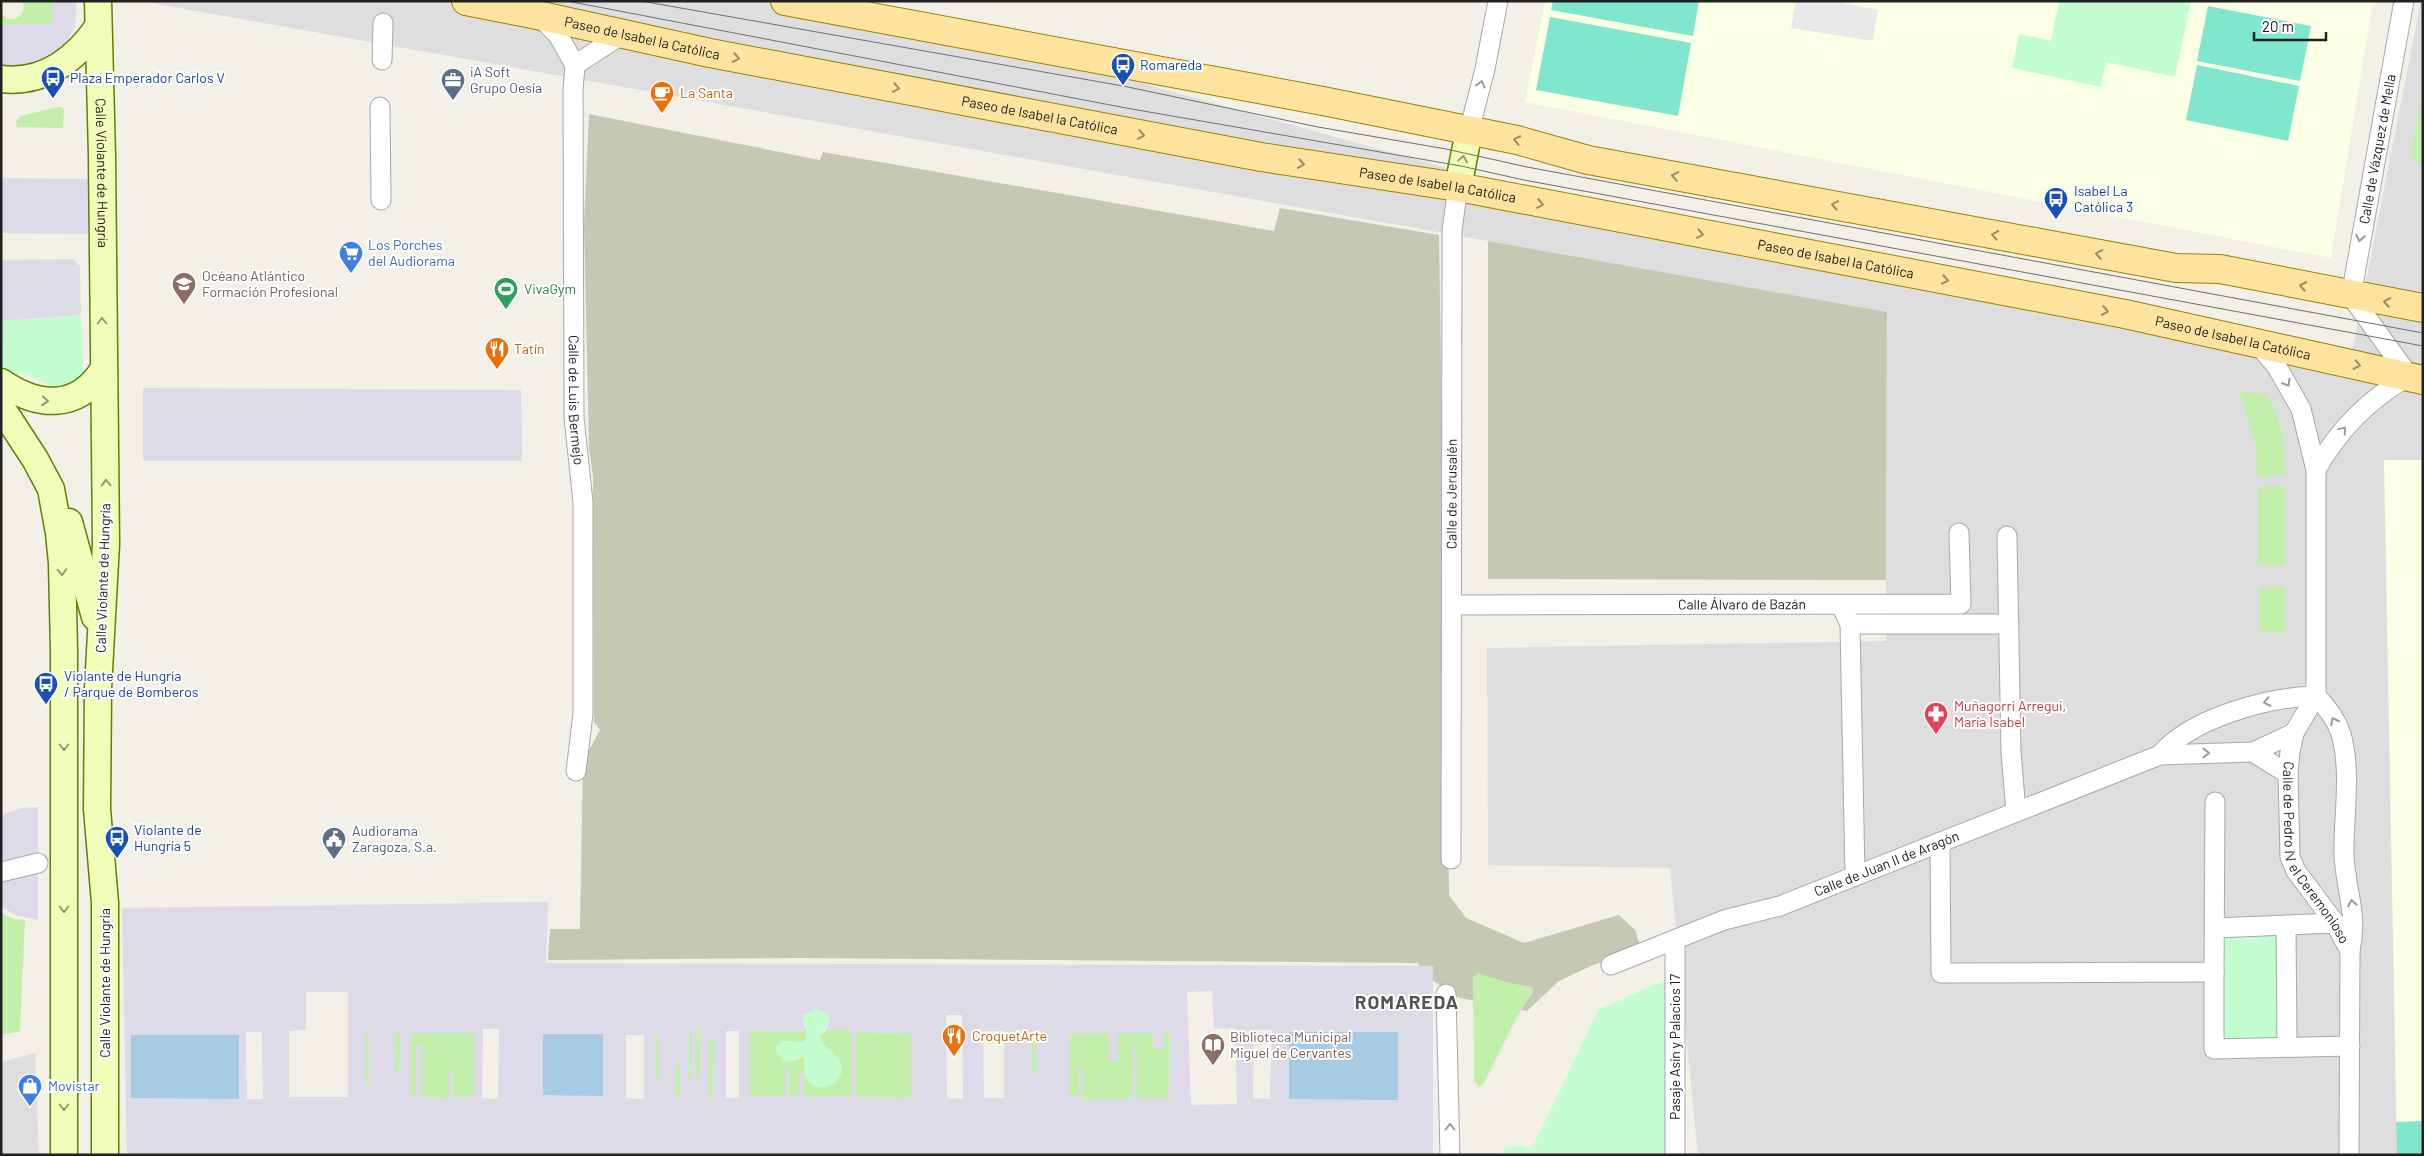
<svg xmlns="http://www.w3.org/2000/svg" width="2424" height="1156" font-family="Barlow,sans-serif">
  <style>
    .residential { fill: #dfdede }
    .education { fill: #fbffe3 }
    .construction { fill: #c5c8b2 }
    .grass { fill: #c2efaa }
    .park { fill: #c3fed0 }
    .pitch { fill: #80e6ce }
    .parking { fill: #e9e9e9 }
    .plaza { fill: #dddbe8; fill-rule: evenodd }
    .water { fill: #a5cce3 }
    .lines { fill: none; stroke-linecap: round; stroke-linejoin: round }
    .street-casing { stroke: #a8a8a8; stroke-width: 21 }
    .secondary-casing { stroke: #608000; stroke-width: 29 }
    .primary-casing { stroke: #9e8100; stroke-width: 30 }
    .street { stroke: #fff; stroke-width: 19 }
    .secondary { stroke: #f1feb9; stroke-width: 26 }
    .primary { stroke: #ffe49f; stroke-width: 28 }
    .tram { stroke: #6f6f6f; stroke-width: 1 }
    .oneway { stroke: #9b8c66 }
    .oneway2 { stroke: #9b9b9b }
    .oneway3 { stroke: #939b75 }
    .labels { text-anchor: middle; stroke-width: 4; stroke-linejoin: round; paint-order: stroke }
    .street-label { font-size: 14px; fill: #212121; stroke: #fff }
    .transit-label { font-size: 14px; fill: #164399; stroke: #fff; text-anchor: start }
    .service-label { font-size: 14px; fill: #4e5e75; stroke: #fff; text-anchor: start }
    .food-label { font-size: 14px; fill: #c56008; stroke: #fff; text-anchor: start }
    .shop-label { font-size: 14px; fill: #366cbe; stroke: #fff; text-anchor: start }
    .education-label { font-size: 14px; fill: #785e54; stroke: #fff; text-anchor: start }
    .leisure-label { font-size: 14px; fill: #27864d; stroke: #fff; text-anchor: start }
    .health-label { font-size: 14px; fill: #be3a42; stroke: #fff; text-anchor: start }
    .district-label { font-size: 19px; font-weight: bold; letter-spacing: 1px; fill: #545454; stroke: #fff }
  </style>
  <rect width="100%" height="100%" fill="#f2f0e7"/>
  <!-- residential -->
  <path class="residential" d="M140,1H846L1490,180L2352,352L2421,1H2423V1155H1698L1670,868L1488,865L1487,648L1886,641L1887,312Z
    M35,1053L39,1155H1V1062Z"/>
  <!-- education -->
  <path class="education" d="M1545,1H2373L2331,258L1525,102Z
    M2384,460H2423V1155H2397Z"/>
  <!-- construction -->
  <path class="construction" d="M589,114L820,160L823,152L1274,231L1280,208L1439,235L1449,895L1466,918L1524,943L1619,915L1635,930L1641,948L1591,966L1559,981L1527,1011L1460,998L1435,982L1417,963L799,958L548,960L550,929H580L583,761L600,730L594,722L593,477L589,448L584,224Z
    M1488,241L1887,312L1886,580L1488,579Z"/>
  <!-- grass -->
  <path class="grass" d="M22,1H52V24H1V13L8,19C20,20 27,12 22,1Z
    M2423,90V166L2417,164L2412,153L2413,144Z
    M58,107H62L64,111L63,128L17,127L16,121L20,116Z
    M2240,391L2265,394C2283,420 2285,445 2285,475L2257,476L2256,447Z
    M2285,486V565H2258V487Z
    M2285,587V633L2259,631V588Z
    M1,913L14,919L25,920L20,1031L1,1035Z
    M1478,973L1509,983L1533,987V992L1517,1017L1483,1085L1479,1087L1474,1081L1473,980V977Z
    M826,1030H852V1096L804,1097V1073H800L799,1097L789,1096V1067H785L786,1097L750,1096V1031H807L805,1042L782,1041L790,1062L803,1057L805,1061L838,1079C847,1061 831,1054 821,1042L820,1036Z
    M366,1031L369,1032V1084H366Z
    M395,1031H400V1071H395Z
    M689,1031H692V1081H688Z
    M697,1031H701L700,1081H697Z
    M1164,1031H1170L1169,1098H1136V1045H1133V1099L1083,1101L1082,1068L1079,1069L1080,1097H1070V1034H1109V1061H1118V1033H1153V1048H1164Z
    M659,1032V1079H655V1033Z
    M856,1032L911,1033V1098H856Z
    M411,1033H474V1097H453L452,1071H449L450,1098H422L421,1044H416V1097H411Z
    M1035,1035L1037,1076H1032L1031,1036Z
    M709,1039H714V1100H709Z
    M680,1065V1098H675L676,1066Z"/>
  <!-- park -->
  <path class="park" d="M2059,1H2191L2175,77L2106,62L2101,87L2012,68L2019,34L2051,41Z
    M81,315L84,374C65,399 45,381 23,374C17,372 9,374 3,375L1,372V321Z
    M2218,927L2282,929L2281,1044L2218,1049Z
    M1675,976L1670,1155H1500L1504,1149L1521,1145L1531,1150L1599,1009Z
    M811,1009C821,1007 828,1012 829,1022L820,1036L821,1042C826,1049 836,1053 840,1061C849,1082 819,1098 807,1079C802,1071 807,1064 803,1057L785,1062L776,1053V1046L782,1041L805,1042L807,1031L803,1019L807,1011Z"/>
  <!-- pitch -->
  <path class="pitch" d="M1553,1H1699L1693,36L1551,10Z
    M2208,6L2311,26L2300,81L2197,61Z
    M1550,17L1691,43L1678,116L1536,90Z
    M2197,65L2299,86L2288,141L2186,120Z
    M2423,1121V1155H2397L2396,1122Z"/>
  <!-- parking -->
  <path class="parking" d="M1796,1H1843V3L1878,10L1873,41L1791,28Z"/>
  <!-- plaza -->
  <path class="plaza" d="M52,1H77L75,26L65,46L51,57L21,68H1V24H52Z
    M1,178L89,179L88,234L1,233Z
    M73,259L80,266L81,315L1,321V260Z
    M143,388L521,390L522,461H143Z
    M38,807V920L15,915L1,906V815L22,808Z
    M548,902L546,963L1433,966V1155H127L122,908ZM1212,991L1214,1029L1235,1028L1237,1104L1191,1105L1187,992ZM306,992H348V1097H289V1031L306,1030ZM816,1008L827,1014L829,1022L826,1030H852V1096L804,1097V1073H799V1097L789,1096V1067H785V1096H750V1031H807L803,1023L804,1015ZM946,1015H962L963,1099L947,1098ZM483,1029H499L498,1099L482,1098ZM1254,1030H1272L1270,1099L1253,1098ZM366,1031L369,1032V1084H366ZM395,1031L400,1032L399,1071H395ZM689,1031H692L691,1081H688ZM697,1031H701L700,1081H697ZM726,1031H739V1098H726ZM983,1031H1004V1098H984ZM1164,1031H1170L1169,1098H1136V1045H1133L1132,1099H1102V1053L1101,1100L1083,1101V1068H1079L1080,1096H1070V1034H1109V1061H1118V1033H1153V1048H1164ZM246,1032H262L263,1099H247ZM658,1032L659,1079H655V1033ZM856,1032L911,1033V1098L856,1097ZM411,1033H474V1097H453V1071H449V1098L422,1097V1044H416V1097H411ZM626,1035H644V1099L626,1098ZM1034,1035L1037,1075L1033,1076L1031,1036ZM709,1039H714L713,1100L709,1099ZM680,1065V1098H675L676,1066Z"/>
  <!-- water -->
  <path class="water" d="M1289,1032H1398V1100L1289,1099Z
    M543,1034H603V1096L543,1095Z
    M131,1035H239V1099L131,1098Z"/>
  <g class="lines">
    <defs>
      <g id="street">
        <path id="s1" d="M538,15L558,35L575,65L573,90L574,418L583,502V714L576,771"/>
        <path d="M382,60L383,23"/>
        <path d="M575,65L621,35"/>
        <path d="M380,107L381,200"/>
        <path d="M1469,131L1485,69L1498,1"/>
        <path id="s2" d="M2258,344L2277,367L2301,409L2316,470V696L2294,733L2290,752L2288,774L2290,857L2296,871L2335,923L2350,951"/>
        <path id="s3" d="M2316,470C2338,430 2369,399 2409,376L2351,296L2404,1"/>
        <path d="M2007,536L2011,752L2016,812"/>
        <path id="s4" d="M1452,605L1961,604L1959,533"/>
        <path d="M1841,605L1850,624L1855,876"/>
        <path d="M1850,624H2009"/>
        <path d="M2316,696C2327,707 2336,719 2341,734C2352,773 2343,817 2344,856C2346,892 2358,914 2350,951L2349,1155"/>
        <path d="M2253,752L2288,774"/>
        <path d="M2160,755C2191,718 2268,697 2316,696"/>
        <path d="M1940,842L1941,973L2214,972L2215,802"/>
        <path id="s5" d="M1451,859L1452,230L1458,187"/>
        <path d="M1,872L38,863"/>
        <path d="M2286,925L2287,1047"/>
        <path d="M2215,928L2335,923"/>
        <path d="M1675,940V1155"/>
        <path id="s6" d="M1611,965L1724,920L1780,906L2160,755L2253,752L2294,733"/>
        <path d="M2214,972V1049L2350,1046"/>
        <path d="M1446,994L1450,1155"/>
      </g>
      <g id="secondary">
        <path id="s7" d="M98,1L102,156L106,544L98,688L97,809L105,903V1155"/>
        <path d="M1,79C43,84 75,60 98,27"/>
        <path d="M1458,187L1469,131"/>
        <path d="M1,382C37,407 77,411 103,370"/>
        <path d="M1,407L35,459L51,489L59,533L62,563L64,651V1155"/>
        <path d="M69,522L95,617"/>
      </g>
      <g id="primary">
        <path id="s8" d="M466,1L537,15L710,53L1261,157L1458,187L2125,314L2423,380"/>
        <path d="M785,1L1323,101L1517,140L1588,160L2176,268L2220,269L2423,308"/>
      </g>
    </defs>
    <!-- street casing -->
    <use href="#street" class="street-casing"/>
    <!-- secondary casing -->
    <use href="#secondary" class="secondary-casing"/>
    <!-- primary casing -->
    <use href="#primary" class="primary-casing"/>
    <!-- street -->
    <use href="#street" class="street"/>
    <!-- secondary -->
    <use href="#secondary" class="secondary"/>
    <!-- primary -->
    <use href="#primary" class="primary"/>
    <!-- tram -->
    <path class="tram" d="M567,1L1126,108L1461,166L1524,180L2423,346
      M641,1L1123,86L1318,127L1446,149L1527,167L2423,333"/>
  </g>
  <!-- one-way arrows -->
  <defs><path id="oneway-chevron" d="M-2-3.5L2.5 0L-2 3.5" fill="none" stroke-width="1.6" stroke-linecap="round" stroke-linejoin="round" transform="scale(1.25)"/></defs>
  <g class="oneway">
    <use href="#oneway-chevron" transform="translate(736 58) rotate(11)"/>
    <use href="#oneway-chevron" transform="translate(896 88) rotate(11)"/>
    <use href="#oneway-chevron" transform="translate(1141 135) rotate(11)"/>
    <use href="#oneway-chevron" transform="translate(1517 140) rotate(-168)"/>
    <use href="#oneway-chevron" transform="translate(1301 164) rotate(8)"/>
    <use href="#oneway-chevron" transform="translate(1675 176) rotate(-170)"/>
    <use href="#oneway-chevron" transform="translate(1540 204) rotate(11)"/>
    <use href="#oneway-chevron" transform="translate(1835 205) rotate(-170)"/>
    <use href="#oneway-chevron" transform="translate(1700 234) rotate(11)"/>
    <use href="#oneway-chevron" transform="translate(1995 235) rotate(-170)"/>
    <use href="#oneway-chevron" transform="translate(2099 254) rotate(-170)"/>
    <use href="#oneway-chevron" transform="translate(1945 280) rotate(11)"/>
    <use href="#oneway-chevron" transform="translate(2303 286) rotate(-169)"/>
    <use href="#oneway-chevron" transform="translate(2387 302) rotate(-170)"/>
    <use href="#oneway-chevron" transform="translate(2105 311) rotate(11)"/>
    <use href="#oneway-chevron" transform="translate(2357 365) rotate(12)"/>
  </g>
  <g class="oneway2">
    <use href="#oneway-chevron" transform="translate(1481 84) rotate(-76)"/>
    <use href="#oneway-chevron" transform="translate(2360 238) rotate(100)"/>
    <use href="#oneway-chevron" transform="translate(2287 383) rotate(59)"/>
    <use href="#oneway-chevron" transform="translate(2343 430) rotate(-50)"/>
    <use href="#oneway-chevron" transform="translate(2267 702) rotate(168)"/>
    <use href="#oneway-chevron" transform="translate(2334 721) rotate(-117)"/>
    <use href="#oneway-chevron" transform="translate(2206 753)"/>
    <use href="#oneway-chevron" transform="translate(2352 903) rotate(-100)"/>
    <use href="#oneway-chevron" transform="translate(1450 1127) rotate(-90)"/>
  </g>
  <g class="oneway3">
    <use href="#oneway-chevron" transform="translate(1463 159) rotate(-79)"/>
    <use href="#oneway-chevron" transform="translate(102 321) rotate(-90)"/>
    <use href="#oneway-chevron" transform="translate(45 401) rotate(5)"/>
    <use href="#oneway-chevron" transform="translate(106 483) rotate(-91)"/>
    <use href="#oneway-chevron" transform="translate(62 572) rotate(87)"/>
    <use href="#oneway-chevron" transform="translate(64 747) rotate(90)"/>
    <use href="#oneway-chevron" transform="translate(64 909) rotate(90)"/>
    <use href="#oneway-chevron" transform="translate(64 1107) rotate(90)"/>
  </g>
  <!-- icons -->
  <defs>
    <symbol id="bus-pin" viewBox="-11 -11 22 30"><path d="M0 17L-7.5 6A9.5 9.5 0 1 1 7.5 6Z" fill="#1a4fb4" stroke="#fff"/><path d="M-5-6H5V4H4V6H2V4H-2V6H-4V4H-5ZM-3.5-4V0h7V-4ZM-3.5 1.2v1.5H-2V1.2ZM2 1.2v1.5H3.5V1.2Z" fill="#fff"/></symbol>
    <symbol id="office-pin" viewBox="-11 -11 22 30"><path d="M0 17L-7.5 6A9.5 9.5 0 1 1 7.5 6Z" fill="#5c6f8a" stroke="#fff"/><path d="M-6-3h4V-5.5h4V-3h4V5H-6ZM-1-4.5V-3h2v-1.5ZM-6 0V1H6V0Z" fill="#fff"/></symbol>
    <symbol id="cafe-pin" viewBox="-11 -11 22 30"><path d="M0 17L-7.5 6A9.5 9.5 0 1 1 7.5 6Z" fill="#e8710a" stroke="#fff"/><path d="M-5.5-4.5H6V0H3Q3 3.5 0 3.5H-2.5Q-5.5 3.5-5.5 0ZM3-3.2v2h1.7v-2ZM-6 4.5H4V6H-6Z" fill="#fff"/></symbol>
    <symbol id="supermarket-pin" viewBox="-11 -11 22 30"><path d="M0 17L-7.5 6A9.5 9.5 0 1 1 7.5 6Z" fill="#3f7fe0" stroke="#fff"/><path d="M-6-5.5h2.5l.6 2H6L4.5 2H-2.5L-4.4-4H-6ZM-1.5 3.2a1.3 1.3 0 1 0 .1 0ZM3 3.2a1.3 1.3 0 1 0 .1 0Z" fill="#fff"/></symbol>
    <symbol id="school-pin" viewBox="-11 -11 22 30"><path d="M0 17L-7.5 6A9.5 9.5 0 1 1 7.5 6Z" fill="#8d6e63" stroke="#fff"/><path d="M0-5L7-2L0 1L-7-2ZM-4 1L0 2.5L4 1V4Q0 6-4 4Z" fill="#fff"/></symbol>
    <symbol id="stadium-pin" viewBox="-11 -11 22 30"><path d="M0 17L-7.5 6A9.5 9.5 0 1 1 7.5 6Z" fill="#2e9e5b" stroke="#fff"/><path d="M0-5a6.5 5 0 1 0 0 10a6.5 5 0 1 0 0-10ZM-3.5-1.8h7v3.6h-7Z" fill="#fff"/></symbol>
    <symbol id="restaurant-pin" viewBox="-11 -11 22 30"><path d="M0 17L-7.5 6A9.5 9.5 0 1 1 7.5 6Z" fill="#e8710a" stroke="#fff"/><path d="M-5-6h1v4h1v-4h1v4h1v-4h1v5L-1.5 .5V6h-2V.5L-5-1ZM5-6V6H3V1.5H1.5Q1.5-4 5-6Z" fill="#fff"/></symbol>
    <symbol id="pharmacy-pin" viewBox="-11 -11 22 30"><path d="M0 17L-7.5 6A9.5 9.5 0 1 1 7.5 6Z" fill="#e0444e" stroke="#fff"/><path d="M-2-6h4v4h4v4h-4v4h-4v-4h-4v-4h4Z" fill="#fff"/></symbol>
    <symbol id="civic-pin" viewBox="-11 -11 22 30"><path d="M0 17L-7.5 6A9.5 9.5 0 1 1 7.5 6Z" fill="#5c6f8a" stroke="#fff"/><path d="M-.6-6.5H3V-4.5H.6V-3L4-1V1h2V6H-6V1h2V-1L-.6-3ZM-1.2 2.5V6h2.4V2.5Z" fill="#fff"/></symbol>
    <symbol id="library-pin" viewBox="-11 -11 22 30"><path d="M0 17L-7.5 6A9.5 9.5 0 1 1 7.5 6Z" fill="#8d6e63" stroke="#fff"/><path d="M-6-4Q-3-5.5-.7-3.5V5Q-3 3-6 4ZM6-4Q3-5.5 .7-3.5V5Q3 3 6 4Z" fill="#fff"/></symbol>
    <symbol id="shop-pin" viewBox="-11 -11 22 30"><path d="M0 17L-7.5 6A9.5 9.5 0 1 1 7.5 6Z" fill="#3f7fe0" stroke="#fff"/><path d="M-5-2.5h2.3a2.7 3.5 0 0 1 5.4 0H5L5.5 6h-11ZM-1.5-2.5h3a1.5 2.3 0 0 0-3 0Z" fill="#fff"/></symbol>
  </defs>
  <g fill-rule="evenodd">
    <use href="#bus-pin" x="1109" y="51" width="28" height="38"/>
    <use href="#bus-pin" x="39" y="64" width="28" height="38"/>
    <use href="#office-pin" x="439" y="66" width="28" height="38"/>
    <use href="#cafe-pin" x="648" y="79" width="28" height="38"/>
    <use href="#bus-pin" x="2042" y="185" width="28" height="38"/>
    <use href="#supermarket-pin" x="337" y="239" width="28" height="38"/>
    <use href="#school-pin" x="170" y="270" width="28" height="38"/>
    <use href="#stadium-pin" x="492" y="275" width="28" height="38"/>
    <use href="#restaurant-pin" x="483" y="335" width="28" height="38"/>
    <use href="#bus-pin" x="32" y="670" width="28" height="38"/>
    <use href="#pharmacy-pin" x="1922" y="700" width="28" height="38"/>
    <use href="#bus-pin" x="103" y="824" width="28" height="38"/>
    <use href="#civic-pin" x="320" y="825" width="28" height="38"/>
    <use href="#restaurant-pin" x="940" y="1022" width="28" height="38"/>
    <use href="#library-pin" x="1199" y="1031" width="28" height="38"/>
    <use href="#shop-pin" x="16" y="1072" width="28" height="38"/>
  </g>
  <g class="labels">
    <!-- street labels -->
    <g class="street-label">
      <text dy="5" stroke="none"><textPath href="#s8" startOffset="180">Paseo de Isabel la Católica</textPath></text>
      <text dy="5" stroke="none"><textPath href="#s8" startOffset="585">Paseo de Isabel la Católica</textPath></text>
      <text dy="5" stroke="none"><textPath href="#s3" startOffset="382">Calle de Vázquez de Mella</textPath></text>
      <text dy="5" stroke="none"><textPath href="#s7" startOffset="172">Calle Violante de Hungría</textPath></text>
      <text dy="5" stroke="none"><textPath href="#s8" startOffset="989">Paseo de Isabel la Católica</textPath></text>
      <text dy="5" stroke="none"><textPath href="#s8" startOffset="1394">Paseo de Isabel la Católica</textPath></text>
      <text dy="5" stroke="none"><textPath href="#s8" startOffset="1799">Paseo de Isabel la Católica</textPath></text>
      <text dy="5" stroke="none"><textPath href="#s1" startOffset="398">Calle de Luis Bermejo</textPath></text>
      <text dy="5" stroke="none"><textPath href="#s5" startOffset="365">Calle de Jerusalén</textPath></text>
      <text transform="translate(103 578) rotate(-88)" y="5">Calle Violante de Hungría</text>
      <text dy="5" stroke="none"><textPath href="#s4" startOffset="290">Calle Álvaro de Bazán</textPath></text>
      <text dy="5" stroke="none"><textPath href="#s2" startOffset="538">Calle de Pedro IV el Ceremonioso</textPath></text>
      <text dy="5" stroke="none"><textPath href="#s6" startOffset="294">Calle de Juan II de Aragón</textPath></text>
      <text transform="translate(105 983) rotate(-90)" y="5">Calle Violante de Hungría</text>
      <text transform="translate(1675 1047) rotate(-90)" y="5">Pasaje Asín y Palacios 17</text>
    </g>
    <!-- transit labels -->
    <g class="transit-label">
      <text x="1140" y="70">Romareda</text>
      <text x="70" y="83">Plaza Emperador Carlos V</text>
      <text x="2074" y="196">Isabel La<tspan x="2074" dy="16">Católica 3</tspan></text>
      <text x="64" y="681">Violante de Hungría<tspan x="64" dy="16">/ Parque de Bomberos</tspan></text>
      <text x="134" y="835">Violante de<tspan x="134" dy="16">Hungría 5</tspan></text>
    </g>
    <!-- service labels -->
    <g class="service-label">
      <text x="470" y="77">iA Soft<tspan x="470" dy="16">Grupo Oesía</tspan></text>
      <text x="352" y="836">Audiorama<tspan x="352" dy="16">Zaragoza, S.a.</tspan></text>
    </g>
    <!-- food labels -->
    <g class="food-label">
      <text x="680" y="98">La Santa</text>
      <text x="514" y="354">Tatín</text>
      <text x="972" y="1041">CroquetArte</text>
    </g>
    <!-- shop labels -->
    <g class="shop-label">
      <text x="368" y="250">Los Porches<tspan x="368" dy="16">del Audiorama</tspan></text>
      <text x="48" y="1091">Movistar</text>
    </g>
    <!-- education labels -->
    <g class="education-label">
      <text x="202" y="281">Océano Atlántico<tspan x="202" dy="16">Formación Profesional</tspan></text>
      <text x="1230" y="1042">Biblioteca Municipal<tspan x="1230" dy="16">Miguel de Cervantes</tspan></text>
    </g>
    <!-- leisure labels -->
    <g class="leisure-label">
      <text x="524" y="294">VivaGym</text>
    </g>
    <!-- health labels -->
    <g class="health-label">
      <text x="1954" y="711">Muñagorri Arregui,<tspan x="1954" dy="16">María Isabel</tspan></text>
    </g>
    <!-- district labels -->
    <g class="district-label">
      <text x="1407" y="1009">ROMAREDA</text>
    </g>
  </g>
  <!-- border -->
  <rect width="2424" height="1156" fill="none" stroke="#212121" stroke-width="5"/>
  <!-- scale -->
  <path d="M2254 32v8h72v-8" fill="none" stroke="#212121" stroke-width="2.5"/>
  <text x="2262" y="32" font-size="15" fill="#212121" stroke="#ffffff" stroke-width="4" paint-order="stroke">20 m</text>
</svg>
